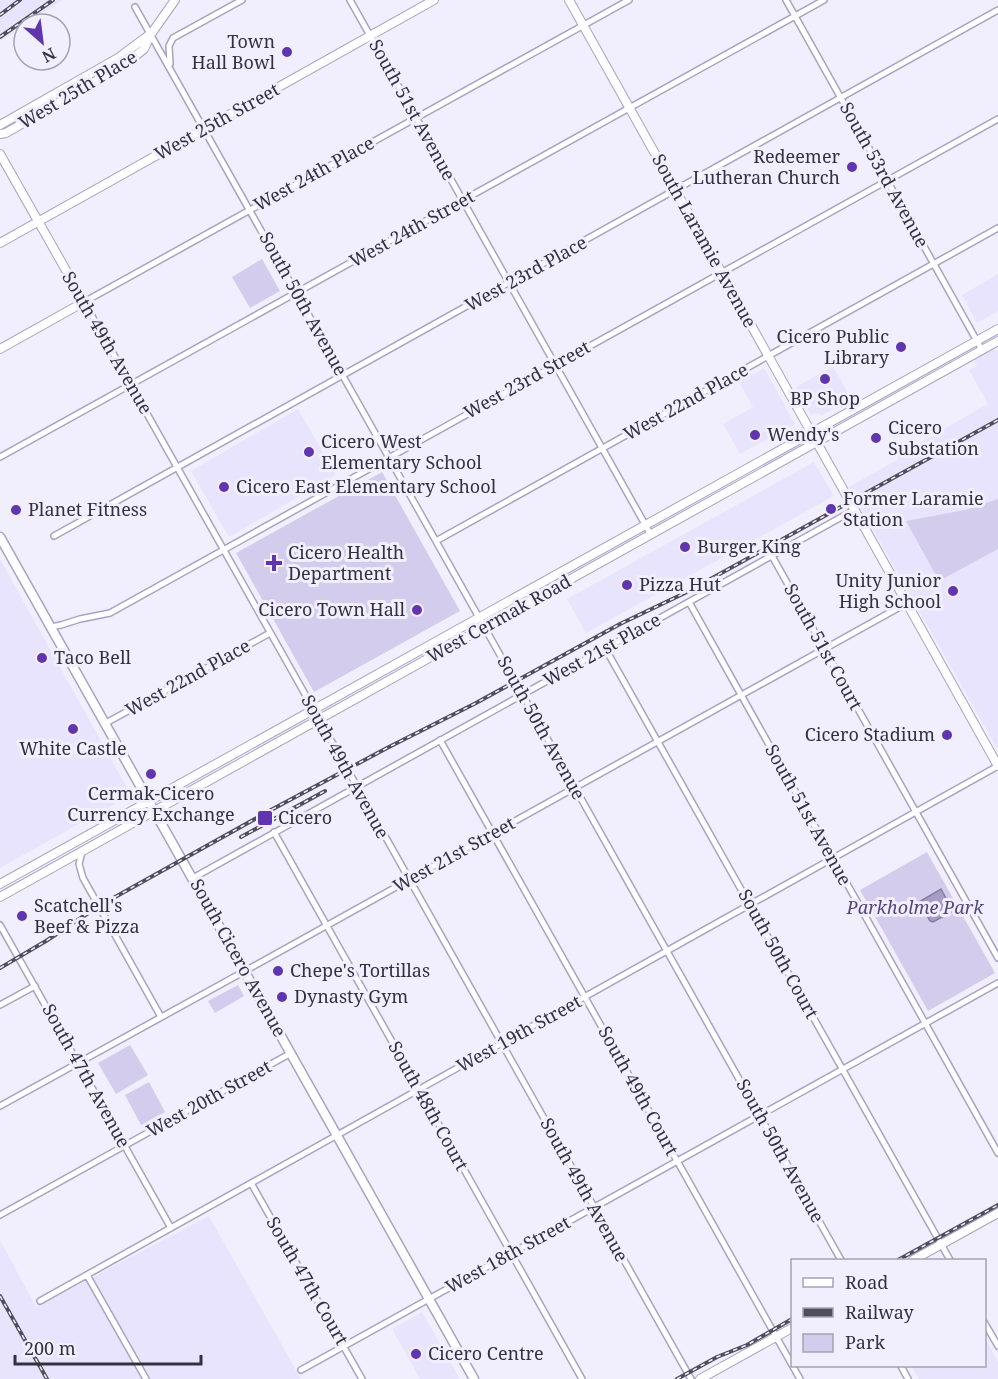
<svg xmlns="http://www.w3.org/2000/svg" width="998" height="1379" font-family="'Noto Serif',serif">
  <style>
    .built { fill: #e9e4fe }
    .green { fill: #d3ccec }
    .water { fill: #a69ec6; stroke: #847d9e; stroke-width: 1.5 }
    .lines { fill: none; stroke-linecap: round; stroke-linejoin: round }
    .street-casing { stroke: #a9a2c4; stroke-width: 8 }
    .secondary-casing { stroke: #a9a2c4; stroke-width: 10 }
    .primary-casing { stroke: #a9a2c4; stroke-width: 11 }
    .street { stroke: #fff; stroke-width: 5 }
    .secondary { stroke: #fff; stroke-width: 8 }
    .primary { stroke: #fff; stroke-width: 8 }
    .rail-casing { stroke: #514e5c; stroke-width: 4 }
    .rail { stroke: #f1effd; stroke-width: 1.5; stroke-dasharray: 4.5; stroke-linecap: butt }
    .poi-dot { fill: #6035ad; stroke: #f1effd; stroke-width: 2 }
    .labels { text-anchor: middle; stroke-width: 6; stroke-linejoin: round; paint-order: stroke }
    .poi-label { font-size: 18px; fill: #34313f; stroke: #f1effd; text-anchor: start }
    .street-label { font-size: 18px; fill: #34313f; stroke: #f1effd }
    .park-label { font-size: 18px; font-style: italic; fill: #54467c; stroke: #f1effd }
  </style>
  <rect width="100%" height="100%" fill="#f1effd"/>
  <!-- built -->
  <path class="built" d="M0,0H63L0,41Z
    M998,274V311L977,323L962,295Z
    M993,348L995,351L998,350V750L849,487L897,460L898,455L988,404L969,370L976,366L977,364L974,362L975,358Z
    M833,366L851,399L821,416L820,414L814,413L811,415L796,387Z
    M764,368L795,424L740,454L723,424L753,407L739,382Z
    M298,409L336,475L229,537L191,471Z
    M814,462L834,496L586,633L567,599Z
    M0,559L131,795L0,868Z
    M209,1216L301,1379H0V1240L36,1307Z
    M422,1312L460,1379H420L392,1329Z
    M985,1338L998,1362V1379H919L911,1366H984Z"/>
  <!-- green -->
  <path class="green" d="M262,259L280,291L250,308L232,277Z
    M382,472L460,611L314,692L236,553Z
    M998,499V549L939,581L906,521L965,510Z
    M927,852L995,973L928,1011L860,890Z
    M238,985L244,996L215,1013L208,1001Z
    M130,1045L148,1075L116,1094L98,1063Z
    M149,1082L165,1112L141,1125L125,1095Z"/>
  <!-- water -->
  <path class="water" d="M941,889L953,911L933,922L930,921L919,902Z"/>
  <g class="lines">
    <defs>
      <path id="street" d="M350,0L651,535
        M629,0L84,302L691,1379
        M786,0L982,350
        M135,7L841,1260
        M170,64L169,46L173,38L242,0
        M0,457L824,0
        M54,536L998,10
        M436,541L998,228
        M772,556L998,958
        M689,602L998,1153
        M51,627L61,625L80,619L110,613L998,119
        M605,648L950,1260
        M106,723L270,633
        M440,740L800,1379
        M274,832L582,1379
        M82,852L79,864L83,878L161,1017
        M193,878L854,510
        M0,925L171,1228
        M0,1005L35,986
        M0,1106L245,971L907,603
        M251,1183L362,1379
        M0,1215L291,1053
        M87,1275L146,1379
        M40,1301L998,766
        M984,1322L998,1346
        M901,1366L908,1379
        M301,1370L998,983"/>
      <path id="secondary" d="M569,0L998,766
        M0,125L118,58L149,35
        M0,134L6,133L124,65L144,49L151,34L175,0
        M0,154L84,302L0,349
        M0,243L434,0
        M0,884L998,329
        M0,897L998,341
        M913,1260L998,1213
        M700,1379L792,1328"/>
      <path id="primary" d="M0,537L474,1379"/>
    </defs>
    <!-- street casing -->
    <use href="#street" class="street-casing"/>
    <!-- secondary casing -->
    <use href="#secondary" class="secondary-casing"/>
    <!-- primary casing -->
    <use href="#primary" class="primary-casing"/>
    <!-- street -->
    <use href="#street" class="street"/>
    <!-- secondary -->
    <use href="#secondary" class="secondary"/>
    <!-- primary -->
    <use href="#primary" class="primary"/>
    <defs>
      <path id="rail" d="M0,15L20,0
        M0,37L53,0
        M241,837L325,791
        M0,968L46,941L99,906L271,810L387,748L476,703L620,624L687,592L998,420
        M898,1260L998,1205
        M0,1296L47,1379
        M677,1379L717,1357L747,1345L792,1319"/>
    </defs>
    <!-- rail casing -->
    <use href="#rail" class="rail-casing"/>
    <!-- rail -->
    <use href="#rail" class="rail"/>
  </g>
  <!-- markers -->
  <g class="poi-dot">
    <circle cx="287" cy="52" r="6"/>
    <circle cx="852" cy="167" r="6"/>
    <circle cx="901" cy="347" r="6"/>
    <circle cx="825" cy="379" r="6"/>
    <circle cx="755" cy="435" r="6"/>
    <circle cx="876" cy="438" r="6"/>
    <circle cx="309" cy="452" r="6"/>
    <circle cx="224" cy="487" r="6"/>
    <circle cx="831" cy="509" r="6"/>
    <circle cx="16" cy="510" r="6"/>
    <circle cx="685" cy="547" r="6"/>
    <path d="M271 554h6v6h6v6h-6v6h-6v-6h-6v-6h6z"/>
    <circle cx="627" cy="585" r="6"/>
    <circle cx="953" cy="591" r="6"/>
    <circle cx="417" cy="610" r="6"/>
    <circle cx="42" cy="658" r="6"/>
    <circle cx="73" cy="729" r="6"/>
    <circle cx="947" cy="735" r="6"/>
    <circle cx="151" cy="774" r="6"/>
    <rect x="257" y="810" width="16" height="16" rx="3"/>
    <circle cx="22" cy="916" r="6"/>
    <circle cx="278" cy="971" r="6"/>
    <circle cx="282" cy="997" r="6"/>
    <circle cx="416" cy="1354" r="6"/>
  </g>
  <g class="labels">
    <!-- poi labels -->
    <g class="poi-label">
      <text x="275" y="48" text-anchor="end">Town<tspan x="275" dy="21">Hall Bowl</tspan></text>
      <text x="840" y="163" text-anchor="end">Redeemer<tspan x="840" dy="21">Lutheran Church</tspan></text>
      <text x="889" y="343" text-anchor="end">Cicero Public<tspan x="889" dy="21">Library</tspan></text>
      <text x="825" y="405" text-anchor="middle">BP Shop</text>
      <text x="888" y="434">Cicero<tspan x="888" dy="21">Substation</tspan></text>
      <text x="767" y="441">Wendy's</text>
      <text x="321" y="448">Cicero West<tspan x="321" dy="21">Elementary School</tspan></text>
      <text x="236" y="493">Cicero East Elementary School</text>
      <text x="843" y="505">Former Laramie<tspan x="843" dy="21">Station</tspan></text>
      <text x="28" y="516">Planet Fitness</text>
      <text x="697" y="553">Burger King</text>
      <text x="288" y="559">Cicero Health<tspan x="288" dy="21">Department</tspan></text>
      <text x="941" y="587" text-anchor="end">Unity Junior<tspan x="941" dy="21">High School</tspan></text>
      <text x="639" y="591">Pizza Hut</text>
      <text x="405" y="616" text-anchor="end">Cicero Town Hall</text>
      <text x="54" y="664">Taco Bell</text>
      <text x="935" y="741" text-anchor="end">Cicero Stadium</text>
      <text x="73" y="755" text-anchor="middle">White Castle</text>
      <text x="151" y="800" text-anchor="middle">Cermak-Cicero<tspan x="151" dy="21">Currency Exchange</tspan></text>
      <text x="278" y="824">Cicero</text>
      <text x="34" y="912">Scatchell's<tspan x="34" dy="21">Beef &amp; Pizza</tspan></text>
      <text x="290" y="977">Chepe's Tortillas</text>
      <text x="294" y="1003">Dynasty Gym</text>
      <text x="428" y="1360">Cicero Centre</text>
    </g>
    <!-- street labels -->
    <g class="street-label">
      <text transform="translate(78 90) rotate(-31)" y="6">West 25th Place</text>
      <text transform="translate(412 110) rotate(61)" y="6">South 51st Avenue</text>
      <text transform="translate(217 122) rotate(-29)" y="6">West 25th Street</text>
      <text transform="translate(314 174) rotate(-29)" y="6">West 24th Place</text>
      <text transform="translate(884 175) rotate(61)" y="6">South 53rd Avenue</text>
      <text transform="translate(412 229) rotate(-29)" y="6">West 24th Street</text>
      <text transform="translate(704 241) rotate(61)" y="6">South Laramie Avenue</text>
      <text transform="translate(526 274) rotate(-29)" y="6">West 23rd Place</text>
      <text transform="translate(303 304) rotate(61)" y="6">South 50th Avenue</text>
      <text transform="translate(107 343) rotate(60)" y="6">South 49th Avenue</text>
      <text transform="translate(527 380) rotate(-29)" y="6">West 23rd Street</text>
      <text transform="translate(686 402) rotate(-29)" y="6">West 22nd Place</text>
      <text transform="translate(499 619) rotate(-29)" y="6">West Cermak Road</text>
      <text transform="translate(823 647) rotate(61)" y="6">South 51st Court</text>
      <text transform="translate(602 650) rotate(-29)" y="6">West 21st Place</text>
      <text transform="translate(188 678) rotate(-29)" y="6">West 22nd Place</text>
      <text transform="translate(541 728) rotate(61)" y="6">South 50th Avenue</text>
      <text transform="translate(345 767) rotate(61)" y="6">South 49th Avenue</text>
      <text transform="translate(808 815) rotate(61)" y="6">South 51st Avenue</text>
      <text transform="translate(454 855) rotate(-29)" y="6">West 21st Street</text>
      <text transform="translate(778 954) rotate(61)" y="6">South 50th Court</text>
      <text transform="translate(238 958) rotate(61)" y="6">South Cicero Avenue</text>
      <text transform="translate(519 1034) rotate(-29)" y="6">West 19th Street</text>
      <text transform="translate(86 1076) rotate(61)" y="6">South 47th Avenue</text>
      <text transform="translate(638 1091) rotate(61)" y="6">South 49th Court</text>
      <text transform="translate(209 1099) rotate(-29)" y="6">West 20th Street</text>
      <text transform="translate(428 1106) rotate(61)" y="6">South 48th Court</text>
      <text transform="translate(780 1151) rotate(61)" y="6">South 50th Avenue</text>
      <text transform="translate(584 1190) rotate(61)" y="6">South 49th Avenue</text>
      <text transform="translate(508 1255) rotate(-29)" y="6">West 18th Street</text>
      <text transform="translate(307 1281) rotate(60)" y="6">South 47th Court</text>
    </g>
    <!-- park labels -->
    <g class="park-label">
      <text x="915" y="914">Parkholme Park</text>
    </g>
  </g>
  <!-- legend -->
  <rect x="791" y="1259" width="195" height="108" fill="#f1effd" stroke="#a5a3b1" stroke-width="1.5"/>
  <rect x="803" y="1278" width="30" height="9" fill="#ffffff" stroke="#a5a3b1" stroke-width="1.5"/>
  <text x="845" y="1289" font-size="18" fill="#34313f">Road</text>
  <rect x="803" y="1308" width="30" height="9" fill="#514e5c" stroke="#a5a3b1" stroke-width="1.5"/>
  <text x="845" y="1319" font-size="18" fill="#34313f">Railway</text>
  <rect x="803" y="1334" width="30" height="18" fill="#d3ccec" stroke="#a5a3b1" stroke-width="1.5"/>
  <text x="845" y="1349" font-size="18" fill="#34313f">Park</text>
  <!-- north arrow -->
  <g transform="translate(42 42) rotate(152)"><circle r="28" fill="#f1effd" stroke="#a5a3b1" stroke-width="1.5"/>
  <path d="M0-4.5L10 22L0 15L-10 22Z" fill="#6035ad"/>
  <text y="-9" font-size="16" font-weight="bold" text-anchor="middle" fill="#34313f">N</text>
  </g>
  <!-- scale -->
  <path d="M15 1355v9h186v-9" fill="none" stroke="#34313f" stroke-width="3"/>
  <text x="24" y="1355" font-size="18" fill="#34313f" stroke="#f1effd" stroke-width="4.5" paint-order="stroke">200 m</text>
</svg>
